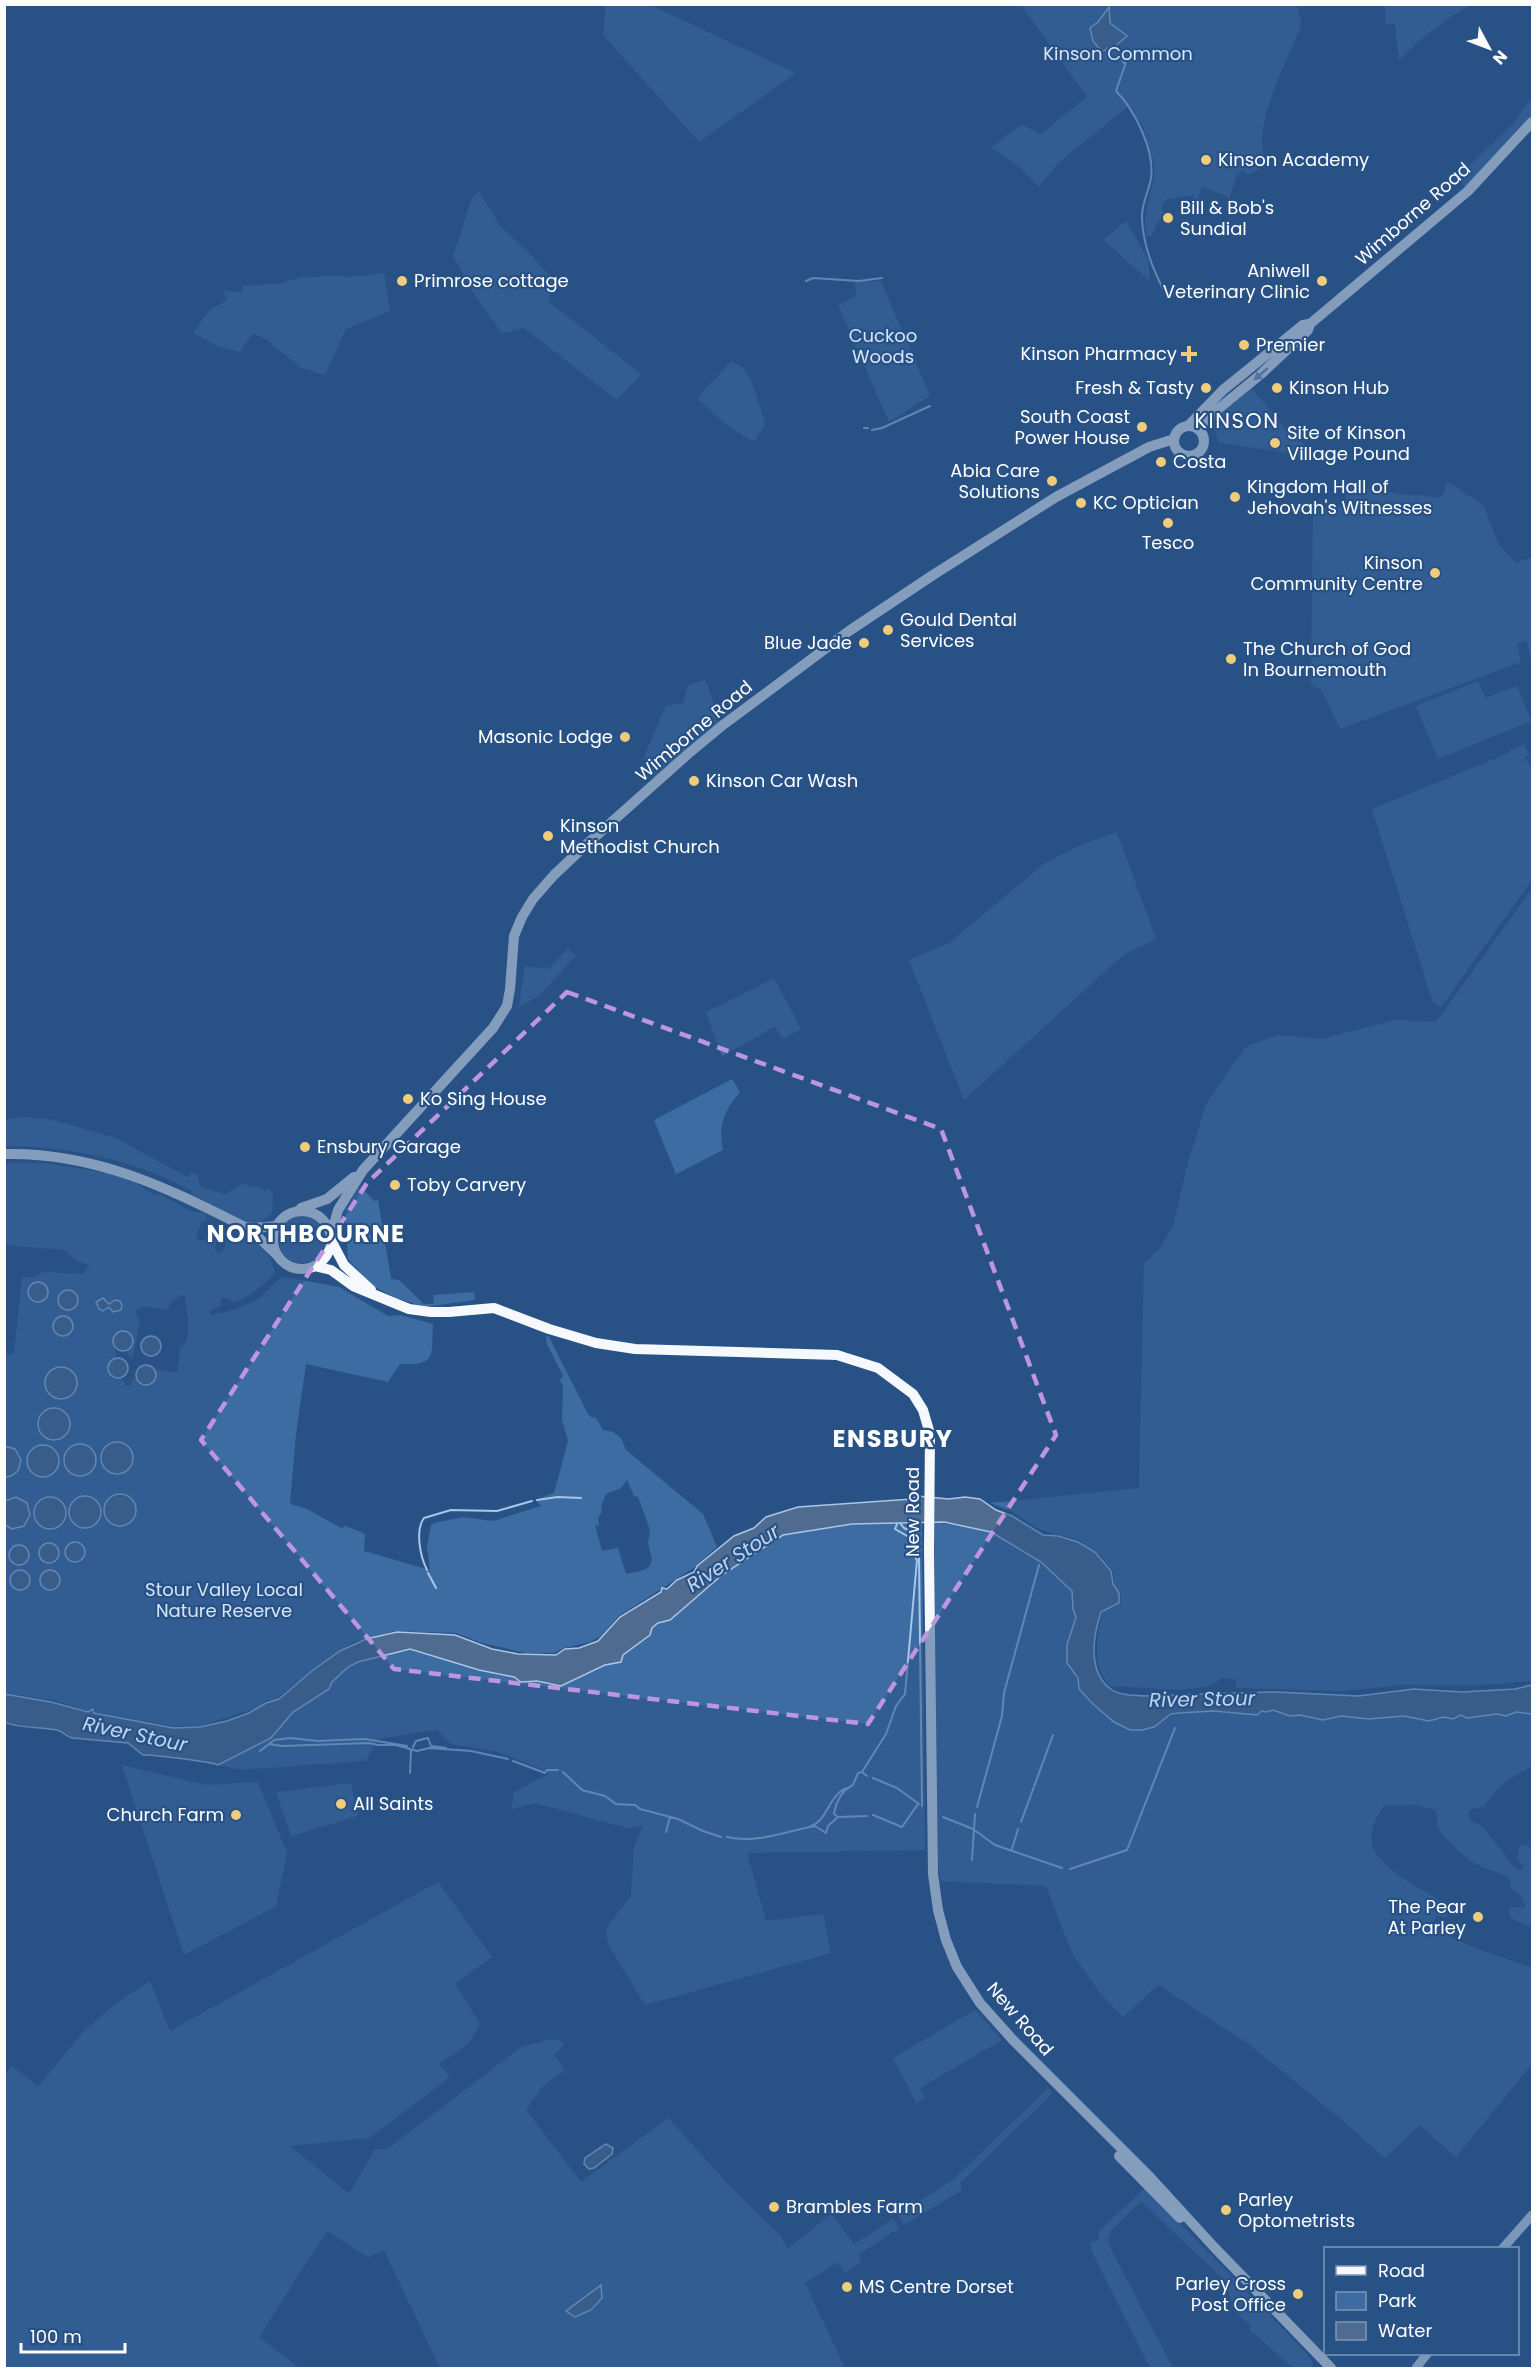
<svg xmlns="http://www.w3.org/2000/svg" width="1537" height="2373" font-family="Poppins,sans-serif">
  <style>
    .green { fill: #3d6ca2; fill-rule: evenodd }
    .water { fill: #4f6c90; stroke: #a8c6e8; stroke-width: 1.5 }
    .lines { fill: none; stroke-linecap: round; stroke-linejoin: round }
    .stream { stroke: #a8c6e8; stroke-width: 2 }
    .secondary { stroke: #dde9f7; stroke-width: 9 }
    .primary { stroke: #f5f9fe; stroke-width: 10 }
    .oneway { fill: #849dbc }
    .marked { fill: none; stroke: #bd96df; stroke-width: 4.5; stroke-dasharray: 12 8; stroke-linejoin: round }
    .poi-dot { fill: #efcc7a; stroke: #285286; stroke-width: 2 }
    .labels { text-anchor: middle; stroke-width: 4.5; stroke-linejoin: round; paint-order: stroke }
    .park-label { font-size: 18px; fill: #d7e5f6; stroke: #285286 }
    .poi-label { font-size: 18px; fill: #fff; stroke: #285286; text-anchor: start }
    .street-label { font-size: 18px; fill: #fff; stroke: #285286 }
    .water-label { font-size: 20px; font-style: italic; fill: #bfd5ef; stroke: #285286 }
    .quarter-label { font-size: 21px; letter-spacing: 1.5px; fill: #fff; stroke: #285286 }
    .district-label { font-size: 24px; font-weight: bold; letter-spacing: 1.5px; fill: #fff; stroke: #285286 }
  </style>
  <rect width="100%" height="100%" fill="#285286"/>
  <!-- green -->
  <path class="green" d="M606,5H650L796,73L699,142L603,35Z
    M1021,5H1297L1302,26L1295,22L1301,27C1287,58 1262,108 1262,142C1262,149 1264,157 1265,165L1249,175L1243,171L1237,174L1229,199L1227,196L1202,187L1196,204L1195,205L1193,195L1167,199L1162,205L1164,217L1157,223L1152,236H1147L1146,240L1145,216L1154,177V163L1143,127L1130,105L1059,162L1039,187L1018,166L991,147L1022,124L1040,135L1087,97Z
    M1385,5V4L1470,5C1443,20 1421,38 1399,60L1395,24H1385Z
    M1532,98V122L1468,191L1456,178L1512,125Z
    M479,191L500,226L527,251L553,280L548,301L641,374L617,400L524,328L502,333L475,296L453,256L472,198Z
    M1126,221L1148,259L1150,282L1104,240Z
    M384,273L390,311L346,329L325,375L301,368L267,340L253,333L240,352L220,347L193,333L209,311L227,300L223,291L243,292V286L282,283L303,277L342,276L351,277Z
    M881,281L930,396L889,422L838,305L856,296L855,282Z
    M731,362C753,367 757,401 764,420L765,425L755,440H750L723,422L697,398Z
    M1249,385L1293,438L1305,445L1313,457L1311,463L1286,453L1218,442L1217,435L1208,420Z
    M1343,481C1369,487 1395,496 1421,495C1427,495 1433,498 1439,498L1445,492V485L1450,483L1484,506L1499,545L1516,563L1532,557V666L1527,641L1517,643L1521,662L1340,729L1322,691L1311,684L1313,507H1344L1346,496Z
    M705,680L723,725L657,782L644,757L666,706L683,703L688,685Z
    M1478,681L1485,698L1517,686L1531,721L1438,759L1416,706Z
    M1524,744L1529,754L1525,757L1532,770V880L1441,1007L1433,1003L1372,809L1509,753V750Z
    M1117,832L1156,939L1123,955L964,1100L909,960L949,943L1045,863L1080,845Z
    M1532,889V1681L1468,1686L1404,1685L1342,1691L1237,1688L1235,1679L1222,1678L1211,1686L1179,1690L1110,1686C1091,1665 1097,1639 1102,1613L1121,1604V1595L1115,1585L1113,1571L1098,1553L1079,1540L1041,1530L1011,1511L990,1503L1139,1488L1144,1263L1160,1249L1174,1223L1188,1162L1207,1102L1246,1047L1277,1035L1322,1039L1395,1020L1436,1022Z
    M568,948L574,954H577L539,996L519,1007L525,966L549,969Z
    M774,978L801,1029L783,1039L775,1027L722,1056L706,1012Z
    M732,1079L740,1092C724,1111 718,1125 723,1150L676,1174L654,1120Z
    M21,1117L49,1119L116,1138L189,1178V1173H195L198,1176L199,1186C209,1188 216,1193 227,1194L241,1184L257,1187L265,1191L268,1189L273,1194L272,1213L261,1222L260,1225L252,1224L191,1194L192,1191C135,1160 70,1146 5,1146V1120Z
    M9,1162L45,1163L107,1173L132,1180L150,1193L161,1195L193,1212L205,1213L207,1220L201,1222L196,1239L203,1241L216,1227L222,1236L216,1243L215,1249L218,1253C224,1251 226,1247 226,1241L232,1235L252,1239L269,1256L275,1272C263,1287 251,1295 234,1303L227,1298H221V1305L210,1311V1315C227,1312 244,1308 259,1298C268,1292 274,1280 285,1277L339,1287L388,1316L400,1315L433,1324C431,1358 437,1365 400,1364L388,1382L306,1364L296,1434L290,1504L307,1509L341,1528L346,1526L365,1534L364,1551L430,1570L427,1547L431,1525L434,1523L463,1517L493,1521L541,1506L537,1502L540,1498L554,1493L568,1441L562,1420L563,1387L560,1380L563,1376L547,1344L546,1338L548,1335L588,1414L591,1417L596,1418L603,1430L613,1432L621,1438L626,1450L703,1514L717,1547L692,1569L619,1616L601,1636L590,1642L564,1648L554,1653H526L482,1643L456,1633L395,1631L353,1642L318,1665L277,1698L265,1701L260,1707L199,1726H171L96,1712L94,1706L88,1711L53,1700L5,1693V1354H14L22,1277H32L42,1272L84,1274L89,1265L76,1261L65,1250L5,1245L4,1168ZM182,1295L185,1297C186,1313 195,1337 180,1349L177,1373L154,1369C158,1381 145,1390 137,1378L131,1381L130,1386H126L121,1377L112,1376L108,1367L112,1361L116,1359L113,1340L119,1332H126L129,1348L126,1350L130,1357H133L140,1320L135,1314L138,1308L147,1307L168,1310L171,1301ZM627,1480L634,1496L638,1497L650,1530L648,1543L652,1559L650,1566L644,1570L626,1574L618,1548L602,1551L595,1525L599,1526L598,1518L602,1512L601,1506L606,1494L621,1488Z
    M364,1186V1190L374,1201L378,1200L391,1279L399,1280L424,1304H434L433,1295L474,1292L475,1300L425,1307L396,1298L371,1285L348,1259L345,1210L359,1187Z
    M278 1239a24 24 0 1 1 48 0a24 24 0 1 1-48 0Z
    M922,1522L925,1850L747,1853L766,1921L823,1914L831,1953L645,2005L608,1944L606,1933L610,1923L631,1896L634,1846L644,1825L628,1828L535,1803L511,1809L514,1792L549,1774L541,1769L499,1752L451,1744L437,1730L378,1739L366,1761L240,1770L218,1765L271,1738L293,1712L348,1667L358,1662L410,1649L479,1670L514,1677L520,1682L537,1681L550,1685L596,1671L605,1665L621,1662L623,1655L650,1635L652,1628L658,1623L670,1620L722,1575L783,1535L852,1524Z
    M934,1522L991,1531L1041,1562L1072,1591C1073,1600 1076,1612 1075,1620C1074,1634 1063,1648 1067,1663C1070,1673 1078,1673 1079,1689L1161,1722C1184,1704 1229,1712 1257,1715L1263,1711L1273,1709L1290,1716L1300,1715L1323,1720L1341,1716H1404C1420,1721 1437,1716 1453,1719L1461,1715L1467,1718L1497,1714L1506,1716L1516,1712L1532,1714V1766C1513,1776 1496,1786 1485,1806L1469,1810V1819L1484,1828L1515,1868L1523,1870V1866L1517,1857L1520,1845H1527L1532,1851V1928L1510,1918L1509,1907H1525L1522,1897L1510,1888L1511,1880C1497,1869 1486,1870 1472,1862C1465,1857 1442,1836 1438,1828C1436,1823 1438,1816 1436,1810L1416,1805L1383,1806C1378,1816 1371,1826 1371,1837C1372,1869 1426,1889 1448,1906L1447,1917L1436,1916L1433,1923C1455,1946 1503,1956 1532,1968V2067L1531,2065L1456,2157L1419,2125L1385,2158L1341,2119L1250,2045L1158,1985L1123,2017L1100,1993L1072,1953L1046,1886L940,1881L938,1860Z
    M122,1765L206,1785L258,1782L287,1853L276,1906L184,1955Z
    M342,1784H351L358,1816L291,1836L276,1792Z
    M438,1882L492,1957L455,1984L480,2024L468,2044L439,2064L450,2077L369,2138L290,2146L349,2194L375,2149H387L394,2144L521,2047L549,2040H560L564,2045L554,2055L565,2070L542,2087L526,2110L581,2182L668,2118L730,2186L780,2235L788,2249L831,2214L854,2244L893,2219L899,2228L858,2255L862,2262L845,2273L838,2262L805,2283L845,2368H440L384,2250L368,2257L327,2231L259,2337L299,2368H5L4,2077L11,2065L38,2087L84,2031L116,2003L150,1981L170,2031Z
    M975,2010L1002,2040L920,2088L925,2098L916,2103L893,2058Z
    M1048,2088L1053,2093L960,2183L962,2190L904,2225L898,2215L954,2179Z
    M1145,2188L1292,2338L1312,2360L1313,2368H1293L1250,2330V2325L1234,2310L1225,2281L1141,2201L1111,2231L1108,2240L1112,2251L1173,2368H1150L1092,2252L1090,2242L1099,2241V2232L1102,2228Z"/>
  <!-- water -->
  <path class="water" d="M1109,7L1110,23L1127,36L1114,47L1111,46L1102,52L1093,41L1090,28L1098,22Z
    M28 1292a10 10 0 1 1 20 0a10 10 0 1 1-20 0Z
    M58 1300a10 10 0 1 1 20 0a10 10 0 1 1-20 0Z
    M103,1298L109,1304L115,1300L120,1301L122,1305L121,1310L113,1312L109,1307L103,1311L99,1309L96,1302Z
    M53 1326a10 10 0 1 1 20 0a10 10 0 1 1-20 0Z
    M113 1341a10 10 0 1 1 20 0a10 10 0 1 1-20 0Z
    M141 1346a10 10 0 1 1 20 0a10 10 0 1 1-20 0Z
    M108 1368a10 10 0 1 1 20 0a10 10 0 1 1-20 0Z
    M136 1375a10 10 0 1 1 20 0a10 10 0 1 1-20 0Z
    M45 1383a16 16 0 1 1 32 0a16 16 0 1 1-32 0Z
    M38 1424a16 16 0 1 1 32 0a16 16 0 1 1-32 0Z
    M101 1458a16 16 0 1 1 32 0a16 16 0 1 1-32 0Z
    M64 1460a16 16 0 1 1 32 0a16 16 0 1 1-32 0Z
    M27 1461a16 16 0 1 1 32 0a16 16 0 1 1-32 0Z
    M4,1446L15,1449L21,1460L18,1471L11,1476L5,1477Z
    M104 1510a16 16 0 1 1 32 0a16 16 0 1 1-32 0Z
    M917,1496L949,1499L965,1497L980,1499L996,1510L1012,1516L1043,1535L1058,1536L1078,1542L1095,1552L1111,1571L1113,1584L1119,1593V1603L1101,1612C1093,1636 1087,1673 1112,1690C1121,1696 1134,1695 1144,1696L1276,1692L1358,1696L1414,1689L1462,1692L1515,1689L1532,1685V1714L1516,1712L1506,1716L1497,1714L1467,1718L1461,1715L1453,1719L1444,1717L1429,1721L1404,1716L1369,1719L1341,1716L1323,1720L1300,1715L1290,1716L1273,1710L1266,1712L1262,1711L1257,1715L1214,1711L1179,1713L1171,1714L1154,1727L1142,1730H1130L1114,1722L1094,1705L1079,1689L1078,1678L1067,1663V1645L1076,1617L1073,1609L1072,1591L1041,1562L991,1532L944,1522L852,1524L783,1535L722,1575L670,1620L658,1623L652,1628L650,1635L623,1655L621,1662L605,1665L561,1686L537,1681L521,1682L514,1677L479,1670L410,1649L358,1662L348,1667L332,1682L329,1689L293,1712L271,1738L218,1765C212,1762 150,1754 143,1755L128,1743L73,1738C66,1737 63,1731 57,1730C43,1727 14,1728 5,1722L4,1694L51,1702L88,1712L93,1709L94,1713L173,1728L200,1727L227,1721L249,1713L266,1703L279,1699L313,1670L340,1651L366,1639L397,1632L455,1635L492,1649L518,1654L556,1655L565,1649L579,1648L598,1641L620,1617L661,1592L662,1588L667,1589L677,1580L694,1572L697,1566L734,1536L754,1528L766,1517L798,1507L912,1499Z
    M69 1512a16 16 0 1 1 32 0a16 16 0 1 1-32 0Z
    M16,1497L27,1503L30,1515L24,1526L12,1529L5,1525V1501Z
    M34 1513a16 16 0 1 1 32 0a16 16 0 1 1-32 0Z
    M65 1552a10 10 0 1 1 20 0a10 10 0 1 1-20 0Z
    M39 1553a10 10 0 1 1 20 0a10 10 0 1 1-20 0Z
    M9 1555a10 10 0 1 1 20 0a10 10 0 1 1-20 0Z
    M40 1580a10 10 0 1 1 20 0a10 10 0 1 1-20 0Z
    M10 1580a10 10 0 1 1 20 0a10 10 0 1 1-20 0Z
    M606,2144L613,2148L612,2154L594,2168L589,2169L584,2164L585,2158Z
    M601,2285L602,2298L591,2310L575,2317L566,2311Z"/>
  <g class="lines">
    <!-- stream -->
    <path class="stream" d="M1123,55L1121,58L1125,65L1116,91C1135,110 1155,151 1151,178C1149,191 1141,205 1142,218C1143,246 1154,273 1167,296
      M1123,55L1127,59L1125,65
      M806,281L813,278L859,281L882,278
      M864,428H868
      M872,430L882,428L930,406
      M537,1500L558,1497L581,1498
      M900,1523L904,1528L914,1533L919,1558L922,1806
      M427,1570C420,1556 415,1530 424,1518L451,1510L497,1511L532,1501
      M428,1573L436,1588
      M269,1744L274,1740L290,1738L318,1741L365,1739L407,1746
      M413,1747L416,1741L428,1738L431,1746L446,1748
      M260,1751L269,1744L282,1746L369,1743L378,1745H396L417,1751L429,1748L471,1751L508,1759
      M513,1761L545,1773L547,1770H558
      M563,1772L582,1790L605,1796L616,1804L635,1805L640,1809L678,1819L703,1831L721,1837
      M862,1772L858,1773L853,1785C841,1791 836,1802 834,1814L838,1817L867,1816
      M410,1773L411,1750
      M867,1776L862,1772L886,1734L896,1706L905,1694L917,1560L915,1557L914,1540L895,1529L897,1524
      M873,1778L897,1788L919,1804
      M977,1807L1002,1716L1004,1693L1039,1565
      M873,1815L902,1827L918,1804
      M943,1817L973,1829L995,1845L1062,1868
      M1021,1822L1053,1735
      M811,1826C828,1820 829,1794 847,1788
      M666,1832L670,1817
      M727,1837C757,1844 787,1831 815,1826L826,1833L828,1826L838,1817
      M1012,1849L1018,1829
      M972,1860L975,1814
      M1070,1869L1127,1850L1175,1728"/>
    <!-- secondary -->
    <path class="secondary" d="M1503,2248L1532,2215
      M1416,2368L1427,2354"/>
    <!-- primary -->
    <path class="primary" d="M1174 441a15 15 0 1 1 30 0a15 15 0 1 1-30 0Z
      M1188,426L1223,390L1303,325L1309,324
      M1200,430L1206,419L1261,374L1308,330L1310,324L1468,191L1532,122
      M4,1154C94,1152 166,1187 243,1226L254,1233L278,1256
      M301,1208L327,1199L354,1177
      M273 1240a29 29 0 1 1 58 0a29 29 0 1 1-58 0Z
      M246,1227L255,1228L276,1226
      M331,1235L338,1210L363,1170L493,1028L507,1006L510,989L514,936L522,917L533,899L554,875L587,844L688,754L723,725L849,631L933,575L1056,497L1149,447L1174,439
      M331,1240L344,1265L371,1290
      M314,1266L331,1270L353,1286L409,1309L431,1312H449L494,1308L549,1329L596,1343L635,1349L837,1355L878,1368L913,1394L923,1410L930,1434L929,1550L933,1874L938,1910L946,1940L957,1967L980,2003L1013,2040L1150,2177L1214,2247L1331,2368
      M1119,2156L1180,2218"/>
  </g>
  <!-- one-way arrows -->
  <defs><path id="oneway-solid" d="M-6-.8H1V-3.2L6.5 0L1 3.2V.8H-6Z" transform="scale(1.5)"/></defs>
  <use class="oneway" href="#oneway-solid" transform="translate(1261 374) rotate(139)"/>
  <!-- marked area -->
  <path d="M0 0H1537V2373H0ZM567,992L941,1129L1056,1435L868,1724L394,1669L201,1440L367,1183Z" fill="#285286" fill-opacity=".55" fill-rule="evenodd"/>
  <path class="marked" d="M567,992L941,1129L1056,1435L868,1724L394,1669L201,1440L367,1183Z"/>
  <!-- markers -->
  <g class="poi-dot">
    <circle cx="1206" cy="160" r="6"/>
    <circle cx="1168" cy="218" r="6"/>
    <circle cx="402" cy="281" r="6"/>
    <circle cx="1322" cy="281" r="6"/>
    <circle cx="1244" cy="345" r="6"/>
    <path d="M1186 345h6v6h6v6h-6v6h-6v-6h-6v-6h6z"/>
    <circle cx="1206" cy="388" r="6"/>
    <circle cx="1277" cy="388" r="6"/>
    <circle cx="1142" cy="427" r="6"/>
    <circle cx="1275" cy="443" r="6"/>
    <circle cx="1161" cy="462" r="6"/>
    <circle cx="1052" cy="481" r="6"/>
    <circle cx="1235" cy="497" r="6"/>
    <circle cx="1081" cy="503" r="6"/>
    <circle cx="1168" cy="523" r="6"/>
    <circle cx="1435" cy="573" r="6"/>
    <circle cx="888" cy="630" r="6"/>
    <circle cx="864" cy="643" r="6"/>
    <circle cx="1231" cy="659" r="6"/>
    <circle cx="625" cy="737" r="6"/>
    <circle cx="694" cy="781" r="6"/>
    <circle cx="548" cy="836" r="6"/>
    <circle cx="408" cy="1099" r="6"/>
    <circle cx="305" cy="1147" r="6"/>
    <circle cx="395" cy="1185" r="6"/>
    <circle cx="341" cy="1804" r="6"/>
    <circle cx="236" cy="1815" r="6"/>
    <circle cx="1478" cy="1917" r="6"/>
    <circle cx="774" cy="2207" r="6"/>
    <circle cx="1226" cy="2210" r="6"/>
    <circle cx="847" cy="2287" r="6"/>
    <circle cx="1298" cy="2294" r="6"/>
  </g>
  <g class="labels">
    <!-- park labels -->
    <g class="park-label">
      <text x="1118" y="60">Kinson Common</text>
      <text x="883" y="342">Cuckoo<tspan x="883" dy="21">Woods</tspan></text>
      <text x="224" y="1596">Stour Valley Local<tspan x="224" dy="21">Nature Reserve</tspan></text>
    </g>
    <!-- poi labels -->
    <g class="poi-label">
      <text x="1218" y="166">Kinson Academy</text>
      <text x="1180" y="214">Bill &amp; Bob's<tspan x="1180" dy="21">Sundial</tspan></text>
      <text x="1310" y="277" text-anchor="end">Aniwell<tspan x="1310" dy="21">Veterinary Clinic</tspan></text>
      <text x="414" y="287">Primrose cottage</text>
      <text x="1256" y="351">Premier</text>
      <text x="1177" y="360" text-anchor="end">Kinson Pharmacy</text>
      <text x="1194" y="394" text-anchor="end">Fresh &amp; Tasty</text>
      <text x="1289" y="394">Kinson Hub</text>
      <text x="1130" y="423" text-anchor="end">South Coast<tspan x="1130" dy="21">Power House</tspan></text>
      <text x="1287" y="439">Site of Kinson<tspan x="1287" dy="21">Village Pound</tspan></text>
      <text x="1173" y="468">Costa</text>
      <text x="1040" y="477" text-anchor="end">Abia Care<tspan x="1040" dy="21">Solutions</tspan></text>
      <text x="1247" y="493">Kingdom Hall of<tspan x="1247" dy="21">Jehovah's Witnesses</tspan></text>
      <text x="1093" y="509">KC Optician</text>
      <text x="1168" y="549" text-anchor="middle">Tesco</text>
      <text x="1423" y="569" text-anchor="end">Kinson<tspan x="1423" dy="21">Community Centre</tspan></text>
      <text x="900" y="626">Gould Dental<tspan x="900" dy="21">Services</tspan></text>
      <text x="852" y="649" text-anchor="end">Blue Jade</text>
      <text x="1243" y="655">The Church of God<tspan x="1243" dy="21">In Bournemouth</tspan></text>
      <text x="613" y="743" text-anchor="end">Masonic Lodge</text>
      <text x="706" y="787">Kinson Car Wash</text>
      <text x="560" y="832">Kinson<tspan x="560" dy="21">Methodist Church</tspan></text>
      <text x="420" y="1105">Ko Sing House</text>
      <text x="317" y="1153">Ensbury Garage</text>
      <text x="407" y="1191">Toby Carvery</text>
      <text x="353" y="1810">All Saints</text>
      <text x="224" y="1821" text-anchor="end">Church Farm</text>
      <text x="1466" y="1913" text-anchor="end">The Pear<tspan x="1466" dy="21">At Parley</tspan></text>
      <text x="1238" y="2206">Parley<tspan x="1238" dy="21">Optometrists</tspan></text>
      <text x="786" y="2213">Brambles Farm</text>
      <text x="1286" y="2290" text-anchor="end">Parley Cross<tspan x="1286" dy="21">Post Office</tspan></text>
      <text x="859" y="2293">MS Centre Dorset</text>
    </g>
    <!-- street labels -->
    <g class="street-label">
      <text transform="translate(1413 214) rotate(-41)" y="6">Wimborne Road</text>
      <text transform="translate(694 731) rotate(-40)" y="6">Wimborne Road</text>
      <text transform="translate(913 1512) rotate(-90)" y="6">New Road</text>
      <text transform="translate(1020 2019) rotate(49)" y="6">New Road</text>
    </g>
    <!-- water labels -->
    <g class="water-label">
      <text transform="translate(733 1558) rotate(-33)" y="7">River Stour</text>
      <text transform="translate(1202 1699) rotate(-1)" y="7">River Stour</text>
      <text transform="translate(135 1734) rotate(12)" y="7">River Stour</text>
    </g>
    <!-- quarter labels -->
    <g class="quarter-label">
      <text x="1237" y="428">KINSON</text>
    </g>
    <!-- district labels -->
    <g class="district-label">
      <text x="306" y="1242">NORTHBOURNE</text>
      <text x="893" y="1447">ENSBURY</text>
    </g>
  </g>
  <!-- border -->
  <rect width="1537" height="2373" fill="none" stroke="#ffffff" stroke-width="12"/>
  <!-- legend -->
  <rect x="1324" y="2247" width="195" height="108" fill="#285286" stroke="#7e97b6" stroke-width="1.5"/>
  <rect x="1336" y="2266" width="30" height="9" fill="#f5f9fe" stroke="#7e97b6" stroke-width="1.5"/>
  <text x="1378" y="2277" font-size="18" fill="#ffffff">Road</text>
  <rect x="1336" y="2292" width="30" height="18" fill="#3d6ca2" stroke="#7e97b6" stroke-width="1.5"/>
  <text x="1378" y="2307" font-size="18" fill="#ffffff">Park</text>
  <rect x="1336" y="2322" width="30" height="18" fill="#4f6c90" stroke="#7e97b6" stroke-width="1.5"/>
  <text x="1378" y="2337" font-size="18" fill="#ffffff">Water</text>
  <!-- north arrow -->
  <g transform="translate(1489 48) rotate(131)" stroke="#285286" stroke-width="4.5" paint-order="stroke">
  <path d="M0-4.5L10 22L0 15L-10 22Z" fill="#ffffff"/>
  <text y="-9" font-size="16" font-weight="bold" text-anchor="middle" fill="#ffffff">N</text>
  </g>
  <!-- scale -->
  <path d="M21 2343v9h104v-9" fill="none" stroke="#ffffff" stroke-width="3"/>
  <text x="30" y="2343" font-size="18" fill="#ffffff" stroke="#285286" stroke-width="4.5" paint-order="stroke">100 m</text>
</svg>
